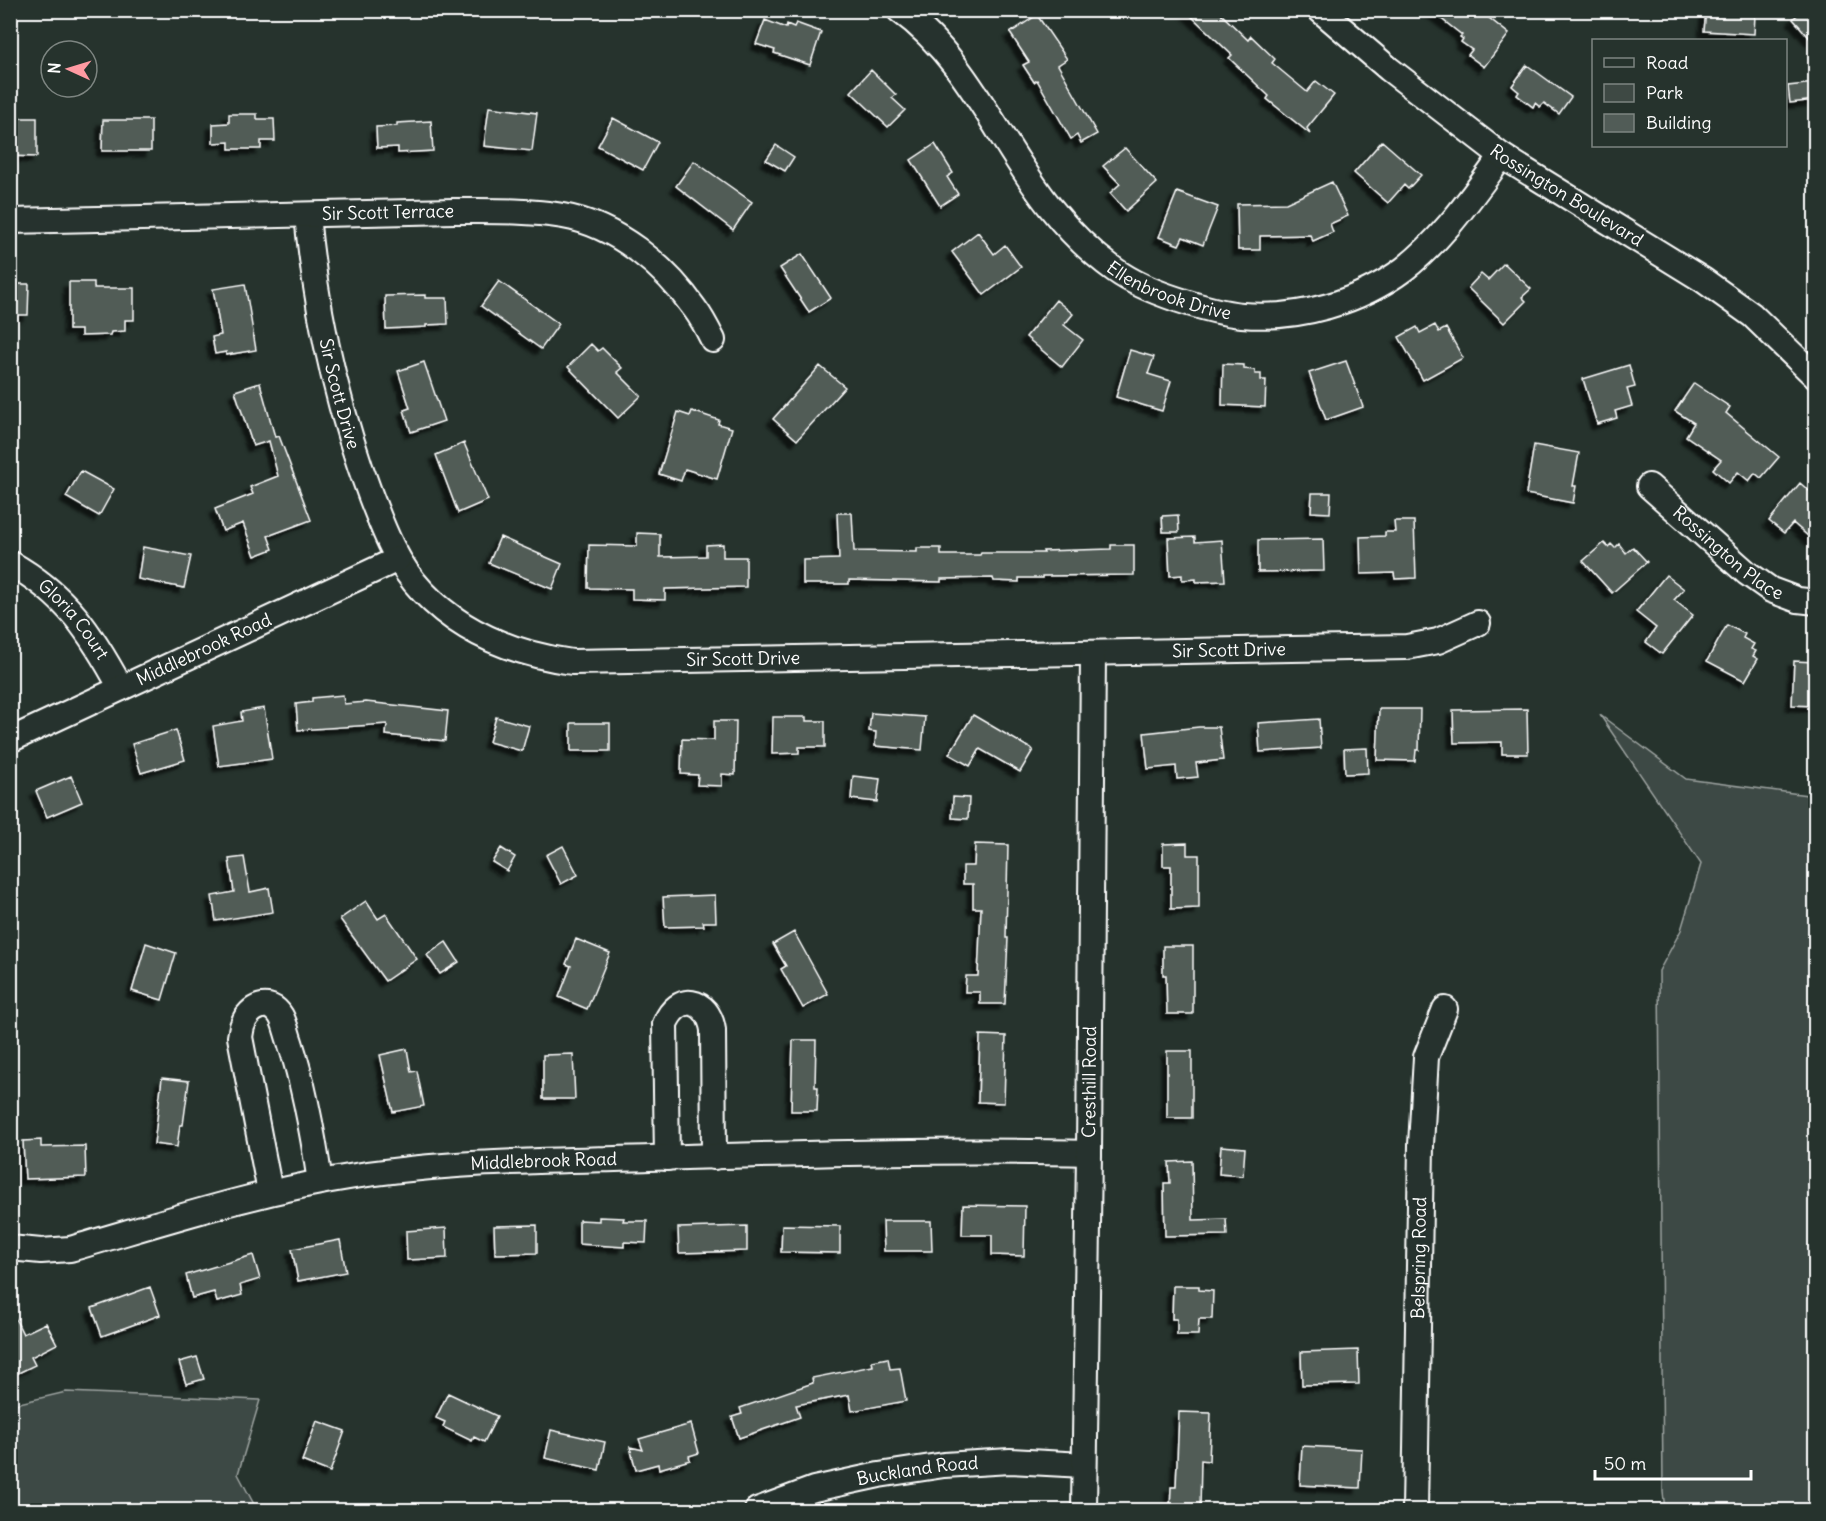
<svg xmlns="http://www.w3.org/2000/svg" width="1826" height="1521" font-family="Delius,sans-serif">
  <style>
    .green { fill: #3e4944; stroke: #9ea4a2; stroke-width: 1.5 }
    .building { fill: #515c57; stroke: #fff; stroke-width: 1.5; filter: url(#shadow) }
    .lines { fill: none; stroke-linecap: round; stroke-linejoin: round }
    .minor-casing { stroke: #fff; stroke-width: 28 }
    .minor { stroke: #26332d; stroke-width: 24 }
    .labels { text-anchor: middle; stroke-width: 4.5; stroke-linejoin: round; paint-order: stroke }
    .street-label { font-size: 18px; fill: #fff; stroke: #26332d }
  </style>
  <defs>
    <filter id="shadow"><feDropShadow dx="-5.5" dy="5.5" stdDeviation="1.5" flood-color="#0009"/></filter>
  </defs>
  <rect width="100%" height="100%" fill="#26332d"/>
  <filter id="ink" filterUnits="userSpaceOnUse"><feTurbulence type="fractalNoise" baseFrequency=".0167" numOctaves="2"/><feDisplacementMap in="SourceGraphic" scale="12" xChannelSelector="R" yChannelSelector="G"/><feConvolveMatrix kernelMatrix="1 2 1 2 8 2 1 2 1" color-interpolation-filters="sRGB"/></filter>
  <g filter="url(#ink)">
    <!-- green -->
    <path class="green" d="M1600,715L1686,779L1815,796V1510H1665L1663,1492L1659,971L1681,930L1701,864Z
      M66,1392L260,1400L238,1474L257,1510H11V1405Z"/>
    <!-- building -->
    <path class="building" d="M1185,10H1217L1248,40L1251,36L1275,59L1272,63L1307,92L1316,81L1334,95L1307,128L1310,134L1267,99L1269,96L1229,58L1232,55Z
      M1430,10H1479L1509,34L1484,67L1468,55L1472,50L1461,42L1463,39L1460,37L1462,35Z
      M1706,10H1736V14L1755,15L1754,34L1704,31Z
      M1802,10H1815V44L1793,19Z
      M1037,15L1067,59L1058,65L1097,134L1081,143L1077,135L1071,139L1037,80L1034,82L1023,65L1029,62L1010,33Z
      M765,20L786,28L787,24L794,27L796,23L821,32L810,65L774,53L775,50L756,44Z
      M1527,65L1571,97L1559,114L1544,103L1540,107L1535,103L1533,107L1517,95L1519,92L1512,86Z
      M871,70L896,95L892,98L905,110L888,127L851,92Z
      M1815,83V100L1790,103L1788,86Z
      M489,107L537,113L532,151L484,146Z
      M229,114H257V119H274L275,141H261V149H229V142L213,143V124L229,123Z
      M10,118H37V157L10,156Z
      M613,118L658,142L643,170L598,146Z
      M103,120H151V151H102Z
      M431,121L433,151L398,153V147L377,148L376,127L397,126V123Z
      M1382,141L1421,175L1408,189L1404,185L1388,203L1354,173Z
      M935,144L953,173L947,177L958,194L940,206L911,160Z
      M776,145L794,157L785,171L766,160Z
      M1125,148L1157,183L1126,211L1110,193L1120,184L1103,166Z
      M694,161L752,202L733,230L676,186Z
      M1332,182L1348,216L1330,224L1333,232L1313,241L1310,235L1260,236V250H1238L1237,204L1286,203Z
      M1177,192L1218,207L1203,245L1183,237L1179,245L1159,237Z
      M978,232L994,254L1005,245L1021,267L984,295L952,252Z
      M802,254L831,298L809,312L780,268Z
      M1504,263L1531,289L1522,297L1526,301L1504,323L1468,288L1481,274L1488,280Z
      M499,281L559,324L541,349L481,306Z
      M69,282H94V288H134V320H125V331L111,332L110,335L81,336V330H69Z
      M10,284H29L28,315H10Z
      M245,284L256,350L226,355V352L215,354L212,337L221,335L213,289Z
      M425,295V298H447L448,324L426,325V327L386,329L385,296Z
      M1056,300L1073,314L1064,325L1083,340L1062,367L1026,337Z
      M1435,325L1439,332L1446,328L1463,358L1423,380L1399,337L1417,327L1420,333Z
      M591,344L598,351L602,348L622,368L617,372L641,396L618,418L568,367Z
      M1130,350L1154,357L1148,374L1171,381L1162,411L1116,397Z
      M1346,361L1363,407L1326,420L1309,373Z
      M424,362L444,421L411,432L404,410L410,408L398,371Z
      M1223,364L1244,365V369L1255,370V374H1261V380H1266L1265,407L1222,405Z
      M1629,365L1635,387L1627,389L1632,406L1615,411L1617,418L1597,424L1583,379Z
      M820,366L845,387L797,440L773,419Z
      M260,383L275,437L279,436L311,520L268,536L273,549L255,556L243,523L223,531L215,509L253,494L250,487L278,476L269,441L253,446L235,391Z
      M1694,383L1730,407L1726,413L1779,457L1761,478L1755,473L1749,481L1738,472L1729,483L1713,469L1721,460L1686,436L1694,423L1675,411Z
      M692,411L719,420L718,424L732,428L717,479L685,469L681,481L659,474L678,412L690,416Z
      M464,443L488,500L458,513L436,455Z
      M1534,445L1579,453L1573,486H1576L1573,503L1526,494Z
      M81,471L114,489L99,516L66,497Z
      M1800,483L1815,496V542L1793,523L1784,533L1769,521Z
      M1312,493H1331L1330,513L1311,512Z
      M837,513H852L854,551L917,552V548H941V555H980L981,553H1044L1043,551L1111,549V545H1134V575L1042,576V578H1019V582L994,581L993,578L941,579V582L849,580V584H803V560L839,559Z
      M1178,515L1179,532H1163L1162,516Z
      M1394,521H1414L1416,578L1395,579L1394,573L1361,574L1360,537L1385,536V532H1395Z
      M637,533L660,534V557L706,556V545L723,544V557H746V587L665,589V600L632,599V589L588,588L589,545L637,546Z
      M500,537L562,564L552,589L489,563Z
      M1195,537V542L1222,540L1225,581L1196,582V579L1182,580V575L1170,576L1168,538Z
      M1323,539L1324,571L1258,572V540Z
      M1604,543L1608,547L1611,544L1615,548L1619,544L1626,553L1633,547L1647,562L1612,593L1583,561Z
      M143,547L191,556L184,588L138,579Z
      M1666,575L1684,589L1674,600L1693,615L1662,654L1646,642L1656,628L1636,612Z
      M1727,625L1745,634L1743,638L1754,644L1751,649L1756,651L1753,656L1758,659L1745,681L1707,661Z
      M1794,661L1815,662V706L1792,705Z
      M343,695L344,704L366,702L448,711L445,741L386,735L387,724L298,730L296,704L312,702V698Z
      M264,708L272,759L219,766L213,726L242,721L241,712Z
      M1379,709H1420L1419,750H1416L1415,761L1377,760Z
      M1527,709L1528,754H1502V742L1454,743L1453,710Z
      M871,713L925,717L922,750L875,746L876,732L869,731Z
      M973,715L1033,750L1020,772L980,749L970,766L949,754Z
      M496,717L529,726L522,751L489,742Z
      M773,717H806V721H825V747H799V753L772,754Z
      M1319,719L1321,748L1260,752L1258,723Z
      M714,721H736L735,775L722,774V786L697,785L698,775L681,774L682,739L714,740Z
      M571,723H610V751H571Z
      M1199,727H1219L1223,760L1196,763L1198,777L1177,779L1176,766L1148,769L1144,733Z
      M176,730L185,760L141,773L132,744Z
      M1367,748L1368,773L1345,774L1344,749Z
      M71,776L82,802L47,817L36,791Z
      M853,776L880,779L877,802L851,799Z
      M953,797L969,798L968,819L952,818Z
      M1187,843V855H1199V908L1171,909V866H1163V844Z
      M975,844L1008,845L1006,938H1008L1005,1004H980V992H965L966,976H978L981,908H973V884H963V866H974Z
      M563,846L578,875L561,884L546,855Z
      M501,848L515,857L507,871L492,862Z
      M244,857L250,892L269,888L273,912L216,921L212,896L234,892L229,859Z
      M715,895L716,922H703L704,926L665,927L663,897Z
      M366,901L378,919L386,914L417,959L385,981L340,919Z
      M794,932L828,994L803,1008L781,969L786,966L773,944Z
      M576,939L610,953L587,1009L559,997L571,966L566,964Z
      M446,942L459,962L440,974L427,955Z
      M146,943L176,953L162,1000L132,991Z
      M1163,946H1193V1014H1167L1166,975H1163Z
      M980,1035L1006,1036L1004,1103L978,1102Z
      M793,1040H816L815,1087H818L817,1111H791Z
      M407,1049L411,1072L417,1071L424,1106L393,1112L380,1055Z
      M1167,1051H1192V1118H1167Z
      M573,1054L575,1099H543V1055Z
      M162,1078L189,1081L183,1125H180L177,1147L154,1144Z
      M41,1140V1147L85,1146L86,1177L25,1179L23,1141Z
      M1221,1146L1245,1148L1243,1176L1219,1174Z
      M1192,1161L1193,1220L1226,1219L1227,1235L1165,1236L1164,1183H1170L1169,1162Z
      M963,1205L1025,1206L1024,1256L992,1255V1235H962Z
      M599,1217L624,1218L623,1221H647L646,1243L624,1242V1247L579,1244V1220L599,1221Z
      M883,1221H931L932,1251H884Z
      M537,1225V1253L495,1254L494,1226Z
      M782,1225L840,1226V1253L781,1252Z
      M747,1226V1251L679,1253L678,1228Z
      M446,1228L447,1258L407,1260L406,1231Z
      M340,1240L346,1272L298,1281L292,1249Z
      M253,1255L260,1279L240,1285L242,1295L217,1302L214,1292L192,1298L186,1275Z
      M1173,1286H1199V1290L1213,1291L1212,1319H1199L1198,1335H1177V1319H1172Z
      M150,1287L160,1315L102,1336L92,1308Z
      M10,1308L23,1334L46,1323L57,1344L31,1357L35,1365L10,1377Z
      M1358,1350L1359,1384L1302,1385L1301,1352Z
      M197,1357L204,1379L186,1384L179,1362Z
      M888,1358L890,1369L900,1368L906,1401L852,1411L849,1395L796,1405L800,1417L739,1438L732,1417L742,1414L740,1408L813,1383L812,1378L873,1366L872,1361Z
      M448,1393L497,1416L484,1442L474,1437L472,1441L443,1427L445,1422L436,1418Z
      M1179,1412L1211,1413L1209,1461L1201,1460L1200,1510H1170L1171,1487H1176Z
      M317,1421L345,1431L330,1472L302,1461Z
      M691,1424L699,1453L689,1456L690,1460L659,1469L658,1464L636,1470L630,1447L643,1450L639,1439Z
      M551,1430L605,1442L599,1470L545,1458Z
      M1302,1446L1362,1449L1360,1488L1300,1485Z"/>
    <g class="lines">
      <defs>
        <g id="minor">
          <path id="s1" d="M899,10C968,59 999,143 1050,207C1069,231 1090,252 1115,270C1133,283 1155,292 1176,299C1197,306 1220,313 1242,315C1298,320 1360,302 1404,269C1444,238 1472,196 1502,156"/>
          <path id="s2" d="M1320,10L1389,69L1502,156L1703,280L1752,315L1816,377"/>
          <path id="s3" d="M307,215C316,311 337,407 371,497C384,531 397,565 423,592C463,634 516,654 572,662L1407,647L1438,641L1478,623"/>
          <path id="s4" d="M10,221L454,211C490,211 527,210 563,216C616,225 665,266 695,309C702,318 708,330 713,340"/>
          <path id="s5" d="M1649,486L1747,573L1771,590L1798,600L1816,602"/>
          <path id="s6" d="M10,563C67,595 91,633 121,688"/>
          <path id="s7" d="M10,740L398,559"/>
          <path d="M667,1158L665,1024C678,992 708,998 713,1030L714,1157"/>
          <path d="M270,1192L240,1037C241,1033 241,1028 243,1024C249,1007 270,997 281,1016C285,1023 287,1034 290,1042C305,1088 313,1134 320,1182"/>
          <path id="s8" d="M10,1248L41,1251L70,1249C164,1222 258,1191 355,1176C452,1161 551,1161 649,1158C796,1154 943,1149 1089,1153"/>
          <path id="s9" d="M757,1510L814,1489L879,1475L944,1465L1010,1461L1084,1465"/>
          <path id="s10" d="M1084,1510L1089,1153L1093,654"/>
          <path id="s11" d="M1415,1510L1421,1145L1426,1057L1445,1009"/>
        </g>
      </defs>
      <!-- minor casing -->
      <use href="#minor" class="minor-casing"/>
      <!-- minor -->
      <use href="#minor" class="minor"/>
    </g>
  </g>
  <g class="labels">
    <!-- street labels -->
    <g class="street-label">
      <text dy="6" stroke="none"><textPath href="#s2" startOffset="309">Rossington Boulevard</textPath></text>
      <text dy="6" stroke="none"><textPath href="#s4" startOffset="378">Sir Scott Terrace</textPath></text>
      <text dy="6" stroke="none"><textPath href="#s1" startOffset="399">Ellenbrook Drive</textPath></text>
      <text dy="6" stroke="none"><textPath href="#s3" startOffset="182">Sir Scott Drive</textPath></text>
      <text dy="6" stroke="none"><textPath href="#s5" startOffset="104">Rossington Place</textPath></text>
      <text dy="6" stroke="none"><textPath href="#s6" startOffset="86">Gloria Court</textPath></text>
      <text dy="6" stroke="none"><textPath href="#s7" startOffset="214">Middlebrook Road</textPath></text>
      <text dy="6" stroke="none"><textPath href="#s3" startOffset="1224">Sir Scott Drive</textPath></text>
      <text dy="6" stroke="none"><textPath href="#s3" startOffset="738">Sir Scott Drive</textPath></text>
      <text dy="6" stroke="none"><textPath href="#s10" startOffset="428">Cresthill Road</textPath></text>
      <text dy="6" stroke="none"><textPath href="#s8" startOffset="544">Middlebrook Road</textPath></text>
      <text dy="6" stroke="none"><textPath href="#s11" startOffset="252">Belspring Road</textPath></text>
      <text dy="6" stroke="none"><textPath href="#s9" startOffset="166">Buckland Road</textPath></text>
    </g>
  </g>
  <!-- margin -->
  <rect width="1826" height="1521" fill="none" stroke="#26332d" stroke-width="36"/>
  <rect x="18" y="18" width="1790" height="1485" fill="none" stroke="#fff" stroke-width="2" filter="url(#ink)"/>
  <!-- legend -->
  <rect x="1592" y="39" width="195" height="108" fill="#26332d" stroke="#7d8581" stroke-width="1.5"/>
  <rect x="1604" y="58" width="30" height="9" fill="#26332d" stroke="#7d8581" stroke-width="1.5"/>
  <text x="1646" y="69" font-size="18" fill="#ffffff">Road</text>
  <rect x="1604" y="84" width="30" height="18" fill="#3e4944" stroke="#7d8581" stroke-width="1.5"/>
  <text x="1646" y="99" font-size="18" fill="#ffffff">Park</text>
  <rect x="1604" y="114" width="30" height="18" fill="#515c57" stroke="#7d8581" stroke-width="1.5"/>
  <text x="1646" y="129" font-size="18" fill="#ffffff">Building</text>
  <!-- north arrow -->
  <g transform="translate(69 69) rotate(274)"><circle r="28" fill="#26332d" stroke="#7d8581" stroke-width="1.5"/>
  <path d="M0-4.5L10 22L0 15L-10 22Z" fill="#ff9aa2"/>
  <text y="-9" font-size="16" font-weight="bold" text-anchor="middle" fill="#ffffff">N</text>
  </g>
  <!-- scale -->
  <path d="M1595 1470v9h156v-9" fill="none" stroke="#ffffff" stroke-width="3"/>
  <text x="1604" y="1470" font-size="18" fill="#ffffff" stroke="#26332d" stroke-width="4.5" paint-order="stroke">50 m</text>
</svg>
